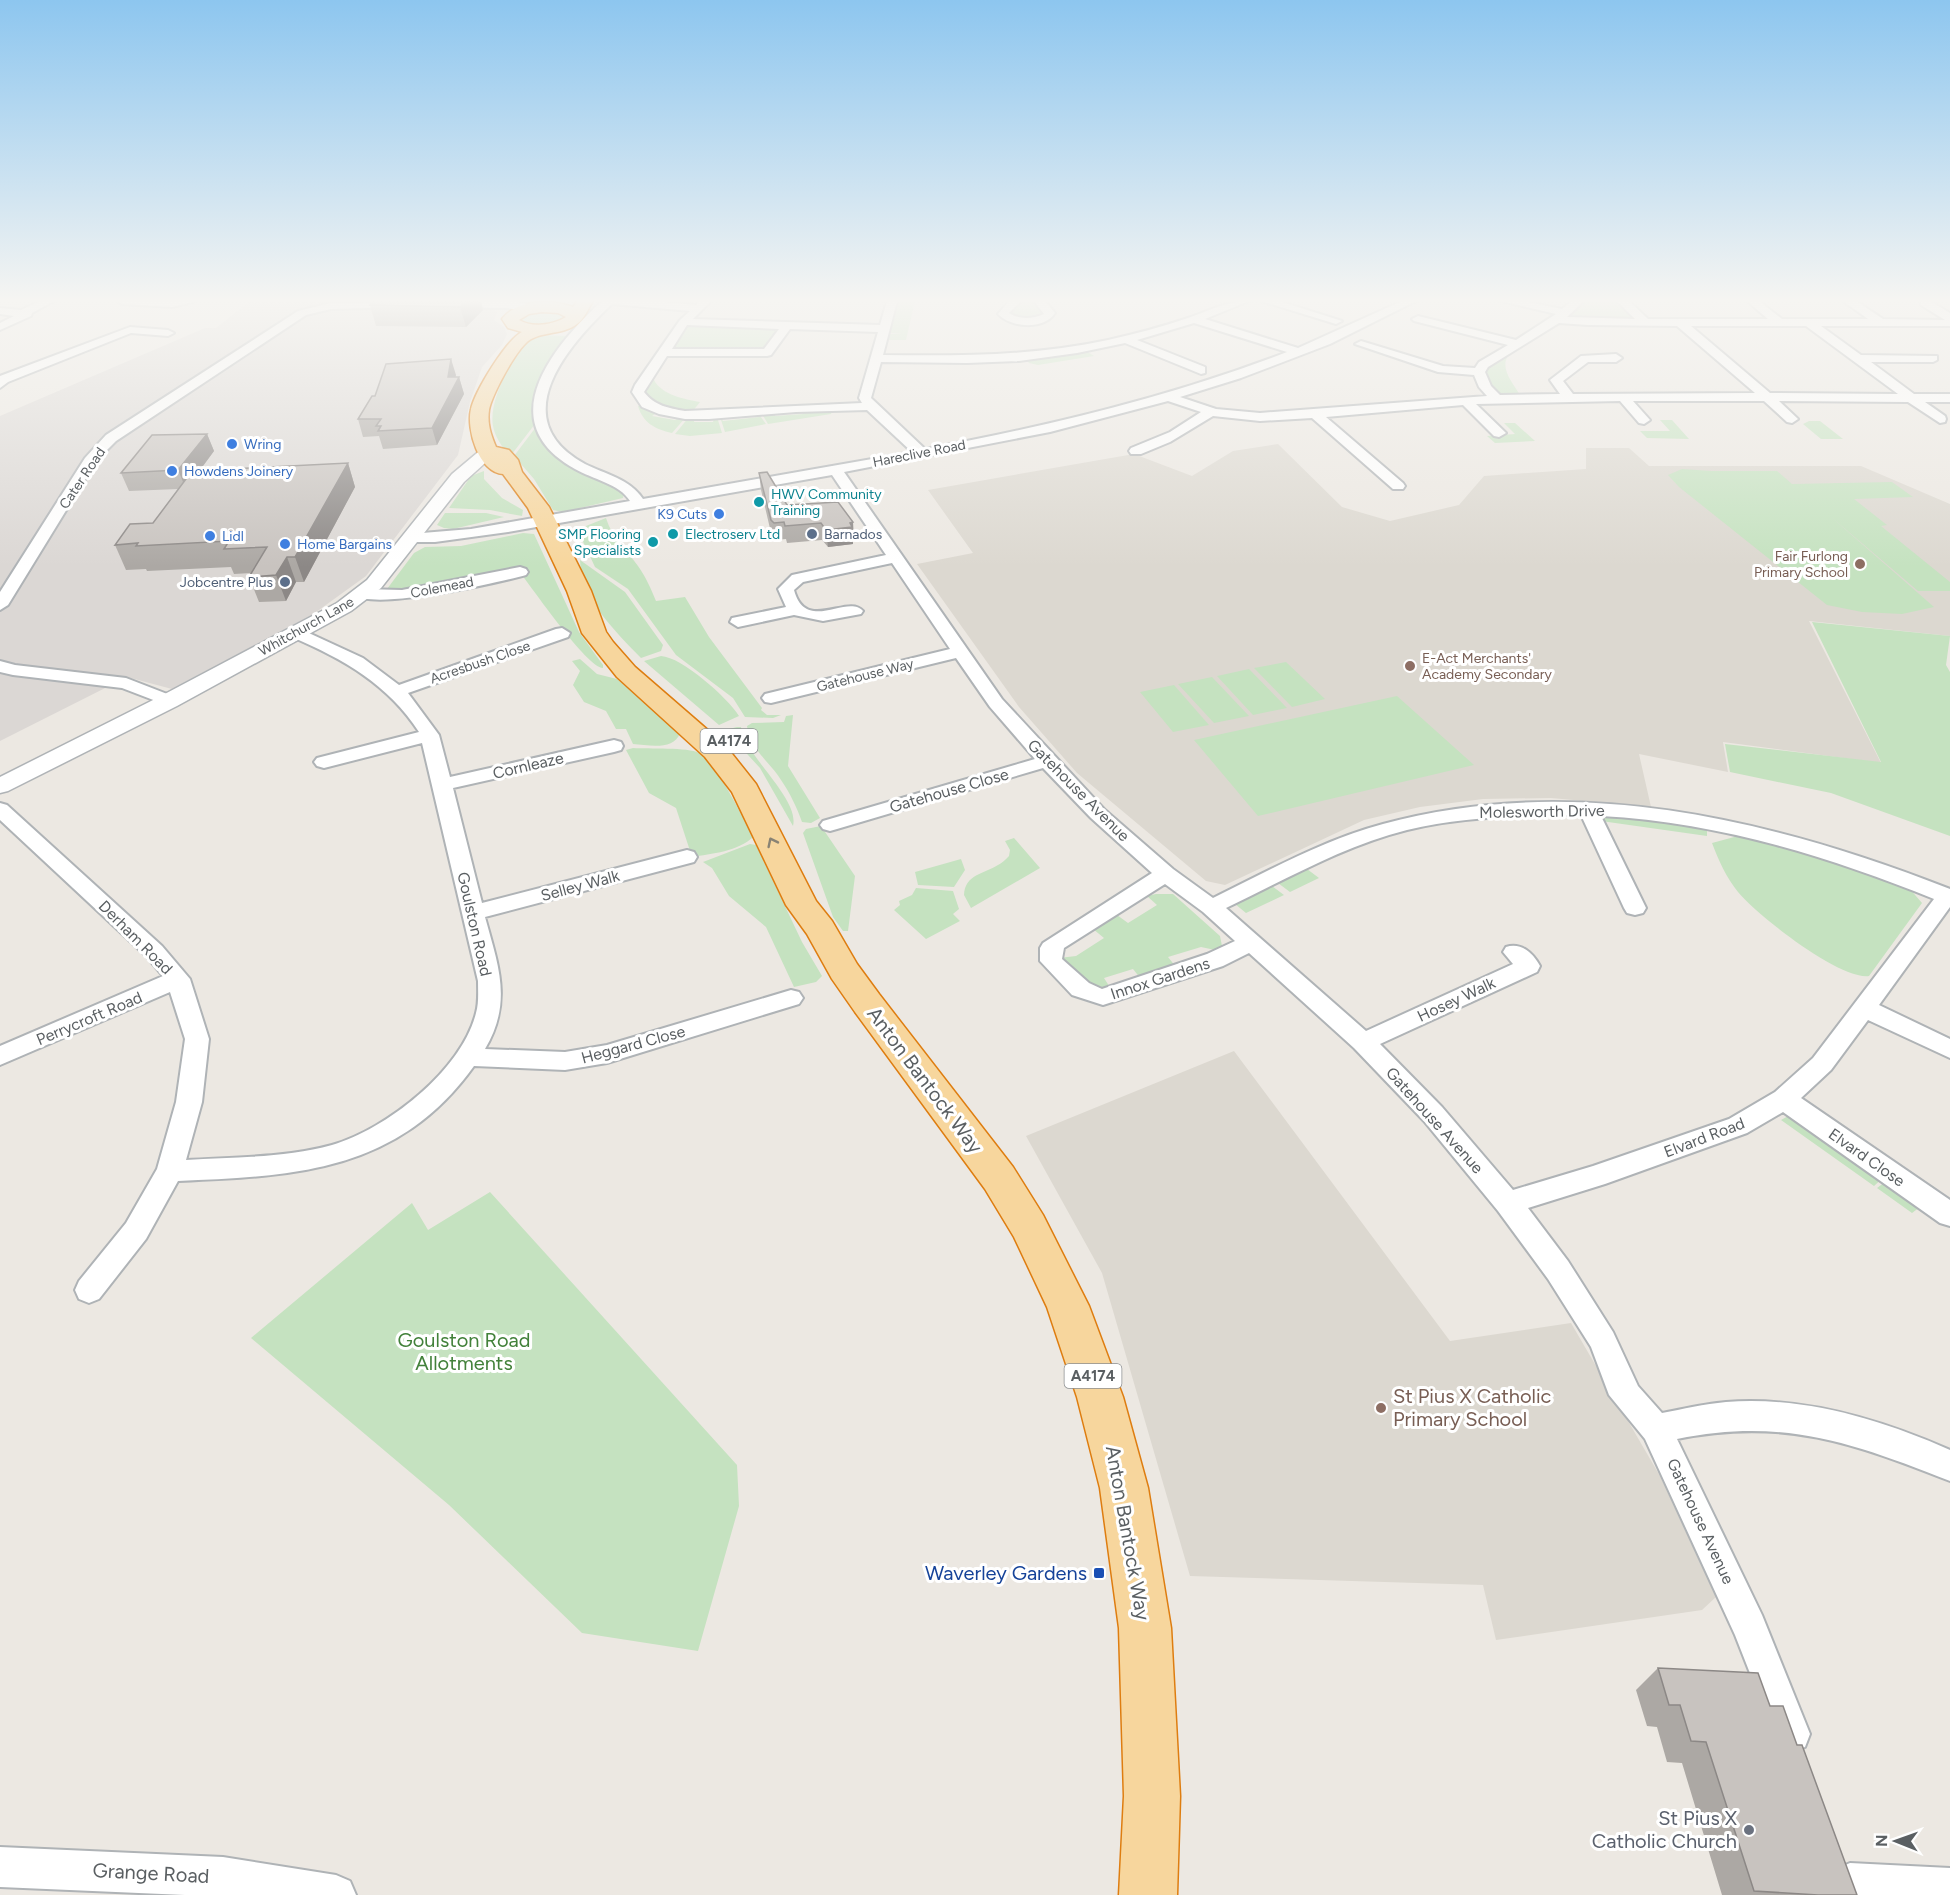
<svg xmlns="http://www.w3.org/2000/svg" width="1950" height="1895" font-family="Figtree,sans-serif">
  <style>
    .industrial { fill: #dbd7d4 }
    .education { fill: #dcd8d0 }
    .green { fill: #c5e2c0 }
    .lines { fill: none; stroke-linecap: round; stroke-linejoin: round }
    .minor-casing { stroke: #afb3b6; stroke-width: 4 }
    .tertiary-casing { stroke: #afb3b6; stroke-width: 3 }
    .trunk-casing { stroke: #de7d10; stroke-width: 3 }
    .minor { fill: #fff; fill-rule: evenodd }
    .tertiary { fill: #fff; fill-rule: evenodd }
    .trunk { fill: #f7d69d; fill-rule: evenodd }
    .wall { fill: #aca8a4 }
    .shaded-wall { fill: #8c8886 }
    .building { fill: #c8c3bf; stroke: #8c8886; stroke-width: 1.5 }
    .oneway { stroke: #898374 }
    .shop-dot { fill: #3f7fe0; stroke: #fff; stroke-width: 2 }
    .culture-dot { fill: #0f9aa8; stroke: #fff; stroke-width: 2 }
    .service-dot { fill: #5c6f8a; stroke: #fff; stroke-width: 2 }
    .education-dot { fill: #8d6e63; stroke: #fff; stroke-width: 2 }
    .transit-dot { fill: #1a4fb4; stroke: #fff; stroke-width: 2 }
    .worship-dot { fill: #6b7280; stroke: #fff; stroke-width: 2 }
    .labels { text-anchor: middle; stroke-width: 6; stroke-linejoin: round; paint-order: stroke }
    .far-shop-label { font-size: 14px; fill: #366cbe; stroke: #fff; text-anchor: start }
    .far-street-label { font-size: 14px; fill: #5a5f62; stroke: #fff }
    .far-culture-label { font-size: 14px; fill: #0d838f; stroke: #fff; text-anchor: start }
    .far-service-label { font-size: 14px; fill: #4e5e75; stroke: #fff; text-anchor: start }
    .far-education-label { font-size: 14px; fill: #785e54; stroke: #fff; text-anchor: end }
    .shield { fill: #fff; stroke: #8c8f91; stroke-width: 1.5 }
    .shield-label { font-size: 15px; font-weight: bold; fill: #5a5f62 }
    .street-label { font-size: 16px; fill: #5a5f62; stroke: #fff }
    .near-street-label { font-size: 20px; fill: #5a5f62; stroke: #fff }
    .near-park-label { font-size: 20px; fill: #42813a; stroke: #fff }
    .near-education-label { font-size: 20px; fill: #785e54; stroke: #fff; text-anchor: start }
    .near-transit-label { font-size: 20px; fill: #164399; stroke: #fff; text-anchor: end }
    .near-worship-label { font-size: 20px; fill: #5b616d; stroke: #fff; text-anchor: end }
  </style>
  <rect width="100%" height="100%" fill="#ece8e2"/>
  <!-- industrial -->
  <path class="industrial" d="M250,301H527L497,303L491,308L497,312L494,320L504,327L507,334L502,345L482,367L470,402L458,455L366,576L312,615L172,689L127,677L0,741V416L205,328H216Z"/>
  <!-- education -->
  <path class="education" d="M1278,444L1342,507L1390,521L1459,505L1484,476L1586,469V448H1629L1649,466H1861L1950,504V636L1809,621L1881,763L1723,742L1728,772L1639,754L1651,807L1551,798L1483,799L1420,807L1364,820L1225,885L1206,881L1077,773L1019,707L917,564L973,553L928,490L1134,454L1192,476L1233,451Z
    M1234,1051L1450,1341L1571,1323L1660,1476L1716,1597L1702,1610L1496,1640L1483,1585L1190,1576L1102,1273L1026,1136Z"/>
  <!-- green -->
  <path class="green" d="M899,301H915L906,340H889L890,334H902L890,333Z
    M1585,301H1617L1635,318L1633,320L1565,319Z
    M1022,302H1032L1045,314L1031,319L1010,317L1008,310Z
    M558,310L568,318L543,326L519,324L518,316L523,314Z
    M689,325H694L780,328L768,350H673L685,328Z
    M534,335L572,336C557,362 530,393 535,424L512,454L508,455C502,446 495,437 493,426C488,400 514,351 534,335Z
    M1086,351L1094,356L1038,365L1029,363L1027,360Z
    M1507,354H1509C1499,368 1512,382 1520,395C1497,396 1496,395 1484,376L1489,365Z
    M650,380H654C662,395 684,399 700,402L692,412C676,410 650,408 645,391Z
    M643,405L658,412L652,416L675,420L681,417H686L672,433C655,429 643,423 638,406Z
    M833,409L831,414L768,424L762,414L775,412V416L803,414L802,410Z
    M758,413L766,424L725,432L720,417L723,421L759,417Z
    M689,417H695L694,422H713L714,418L717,417L722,433L690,436L675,434Z
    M1660,420H1672L1689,439L1647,438L1640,431H1670Z
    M1809,421H1820L1843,439H1821L1803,424Z
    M1504,423H1515L1535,441L1495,443L1487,436L1515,434Z
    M536,427C553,465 592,473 624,492L623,498L563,512L553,510L534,479L514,456Z
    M1682,469L1711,471H1777L1792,484L1892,482L1913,497L1854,499L1887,525L1881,526L1950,582V591H1918L1830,516L1934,607L1902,614L1862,612L1827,605L1679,487L1668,475Z
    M484,471V479L502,498L523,510L522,516L490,510L449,508L471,476Z
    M445,513H486L504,517L453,529L444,528L437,525Z
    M606,518C612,538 627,550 638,566C646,577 651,589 656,601L685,597L709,637L762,708L761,710L767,715H781L773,718L745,717L733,698L676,655L628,589L595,567L579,533L586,526Z
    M523,533L534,534L579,632L603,665V668C587,668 531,586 518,570L390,594L387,589L414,553L425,547L461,546Z
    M580,560L625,592L663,645L661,651L641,658C616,632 581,599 580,560Z
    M1812,622L1950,636L1946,665L1950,672V836L1831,793L1730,772L1725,744L1881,762Z
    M661,656C682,657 728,698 739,716L719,725L644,661Z
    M580,659L597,674L617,679L680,733C674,751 648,745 633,744L626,729H616L606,711L584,702L573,685L580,671L572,661Z
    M1286,662L1325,699L1292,707L1254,668Z
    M1249,669L1287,708L1253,715L1217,676Z
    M1212,677L1249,716L1214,723L1178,684Z
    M1174,685L1209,725L1173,732L1140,692Z
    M1397,696L1474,765L1258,816L1194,740Z
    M793,715L788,766L820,818L811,823L802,822C797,808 790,793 781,780C770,762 749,748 747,726L752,723L784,722L786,716Z
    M737,727H741C744,755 800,799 793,826L760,768L725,730Z
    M633,748C648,749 688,747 699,753C717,764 743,818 753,837C739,851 711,854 692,857L676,808L649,793L626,750Z
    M1612,814L1707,828V836L1601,821L1606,815Z
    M821,826L855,876L848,931H843L833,917L803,833L806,829Z
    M1738,836L1791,848L1909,888L1922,903L1869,976C1839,980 1757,915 1738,892C1726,877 1719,861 1712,843Z
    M1014,838L1040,868L971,908L964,895C965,874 984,874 998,865C1002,863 1006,859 1009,856L1010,850L1005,841Z
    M750,844L756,845L802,942L822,976L816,982L794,987L766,927L729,896L712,868L703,862Z
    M961,859L965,870L954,887L918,885L915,872Z
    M1307,869L1319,878L1290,892L1278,883Z
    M1272,886L1284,895L1246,913L1235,904Z
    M916,888L953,891L959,909L953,914L960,921L926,939L894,910L900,905L899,901L912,895Z
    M1156,894H1173L1220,936L1222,946L1215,950L1201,947L1168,957L1176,967L1141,979L1133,969L1104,978L1111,989L1093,992L1059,958L1076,956L1104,938L1093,929L1117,915L1128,923L1157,905L1147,896Z
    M1790,1115L1885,1176L1874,1186L1781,1120Z
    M1889,1179L1924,1204L1912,1213L1877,1188Z
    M490,1192L737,1465L739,1506L698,1651L582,1633L449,1505L251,1338L412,1203L428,1230Z"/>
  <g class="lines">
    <defs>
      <path id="minor" d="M40,301H54L32,313L31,316L0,330V323L14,316L0,314V308L21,310Z
        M117,301H197L172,307L122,304Z
        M602,301H654L696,305L699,301H711L693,319L880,325L887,301H897L883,355C959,356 1033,356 1108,340C1135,334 1161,327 1188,318C1208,311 1227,301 1249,301L1205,319L1298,348L1402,301H1416L1330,344L1241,378L1180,397L1216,409L1260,413L1487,396L1479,387L1474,375L1438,372L1355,344L1361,341L1443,366L1475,368L1479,362L1508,345L1414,321L1412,319L1418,316L1516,340L1556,314L1501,301H1523L1562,309L1572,301H1584L1567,317L1635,319L1617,301H1629L1648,319H1768L1747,301H1759L1782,319H1868L1843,301H1856L1883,319L1945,320L1921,305V301H1930L1950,313V326H1821L1861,355L1937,356V360L1933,362H1871L1914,394H1950V402H1925L1945,416L1946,419L1945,422L1940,423L1908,402L1779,401L1798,419L1792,423L1787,422L1764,401H1633L1650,420L1644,424L1639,423L1620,401L1476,404L1506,433L1499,437L1494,436L1463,405L1326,417L1403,483L1405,486L1403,489H1393L1312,418L1260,421L1213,416L1170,442L1141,454H1131L1129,451L1131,448L1170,432L1201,412L1168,401L1050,432L844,472L1002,699L1105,810L1173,869L1213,898C1268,871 1323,840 1383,824C1572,772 1772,819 1950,889V907L1879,1005L1950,1039V1058L1868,1020L1831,1070L1801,1098L1950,1200V1226L1940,1223L1783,1112L1747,1133L1605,1184L1528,1208L1568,1261L1613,1332L1638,1386L1662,1413C1683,1409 1704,1404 1726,1402C1803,1396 1880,1419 1950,1450V1481C1853,1443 1783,1417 1677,1439L1762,1615L1810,1734L1805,1747L1792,1752L1779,1747L1735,1635L1645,1439L1609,1395L1591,1347L1548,1279L1498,1211L1424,1121L1354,1048L1249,953L1223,966L1103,1005L1072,995L1040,961V948L1043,943L1152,873L1091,818L1043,768L837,829L830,831L823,829L820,825L823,821L1035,759L990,707L956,658L771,703L765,702L762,698L765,694L950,649L892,563L803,582L794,590C806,634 848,593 863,611L861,614L823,621L794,615L738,627L730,622L732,618L786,607L778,589L792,575L886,555L832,475L508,532L435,542H405L402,539L405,536L410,534L471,529L630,501C620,484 592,479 575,469C490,422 553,346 602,301ZM612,304L690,311L680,320L635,385L632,392L642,407L659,414L685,419H709L796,412L867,410L912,452L643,499C630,479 605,474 585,464C504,420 566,347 612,304ZM1194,323L1287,352C1170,397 1049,426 925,449L871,398L881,362L967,363L1019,361L1077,353L1125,343L1201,374L1205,373V367L1137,340ZM1559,323L1588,325L1677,326L1755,393L1573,394L1563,381L1588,362H1616L1622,358L1616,354L1581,356L1550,380L1560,394L1500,395L1491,386L1485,372L1488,367ZM687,325L779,329L764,349H672ZM1691,326H1806L1898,394L1770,393ZM790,329L878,332L859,398L862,403L685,411C668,408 655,406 644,392L667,356H767L771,355ZM1567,815H1581L1624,908L1627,913L1635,915L1643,913L1646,908L1601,816C1717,822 1827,856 1934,899L1813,1058L1775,1092L1729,1119L1593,1166L1513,1190L1442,1107L1380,1044L1537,972L1540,966C1533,953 1521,942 1506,947L1503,952L1513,964L1366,1031L1226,908C1285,880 1343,846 1407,830C1460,817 1514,816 1567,815ZM1165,884L1203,912L1235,941L1207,954L1102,989L1089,983L1062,959L1064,948Z
        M1009,301H1021L1009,313C1020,320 1032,319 1044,314L1034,301H1045L1055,313C1044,330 1011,328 998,314Z
        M1261,301H1279L1342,321L1336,324Z
        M405,302V306L401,307L331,309L306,315L116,441L97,460L8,605L0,610V592L85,458L106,435L298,311L331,303Z
        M452,302C473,302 524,297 539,309L534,312L507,308L448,307L447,305Z
        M130,327L168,330L174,333L168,336L131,333L8,382L0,388V376Z
        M520,567L526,569L528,572L526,575C500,582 370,612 355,594L363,589L402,590Z
        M298,628L363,658L399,685L556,629L562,628L570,633L568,637L408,693L439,735L450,777L614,740L621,742L623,746L621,750L614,752L453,788L482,903L687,850L694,852L697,857L694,862L485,917C498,965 513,1002 485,1049L565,1052L607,1045L791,990L799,992L803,998L799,1004L607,1063L565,1070L474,1066C398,1172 296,1176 178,1181L146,1239L99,1299L89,1303L79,1299L75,1290L79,1281L126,1223L157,1169L176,1102L185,1039L170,992L0,1065V1046L163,976L146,956L0,820V803L7,805L162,946L190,979L209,1039L202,1102L186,1160C234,1157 285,1158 332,1145C387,1129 462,1070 476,1013C479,1003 478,992 478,981L422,743L324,768L317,766L314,762L317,758L419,732C388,684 343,659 292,637L290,633Z
        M0,661L15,665L126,678L175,697L178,701L175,705L169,706L122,688L13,675L0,672Z
        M0,1847L223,1857L336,1875L350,1881L356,1895H185L0,1887Z
        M1850,1863L1950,1868V1895H1835L1830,1883L1836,1869Z"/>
      <path id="tertiary" d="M489,446L497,451L495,454L464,482L381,588L351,611L177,706L8,791L0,793V777L161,696L337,603L367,580L452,474L483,448Z"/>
      <path id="trunk" d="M577,301H593C588,309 584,319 577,324C562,336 538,330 525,344C513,356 492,395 489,410C487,424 491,435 496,447L509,450L518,460L522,472L549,507L591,591L606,632L613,642L635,667L725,745L756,784L816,901L832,921L857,964L879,994L1013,1167L1043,1215L1089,1306L1123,1397L1148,1488L1171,1628L1180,1796L1177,1895H1119L1124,1796L1119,1628L1100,1488L1077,1397L1047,1307L1014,1237L985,1189L855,1012L832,979L807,934L786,905L732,792L705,757L617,677L582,633L567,591L528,508L503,474C479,473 466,429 471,409C475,391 506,340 522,332L508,328L502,319C517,299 552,299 573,307ZM542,312L558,313L566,317C553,325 532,328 519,320L529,314Z"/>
    </defs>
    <!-- minor casing -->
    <use href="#minor" class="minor-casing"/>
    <!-- tertiary casing -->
    <use href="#tertiary" class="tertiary-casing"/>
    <!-- trunk casing -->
    <use href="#trunk" class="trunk-casing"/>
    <!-- minor -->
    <use href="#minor" class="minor"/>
    <!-- tertiary -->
    <use href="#tertiary" class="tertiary"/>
    <!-- trunk -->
    <use href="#trunk" class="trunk"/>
  </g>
  <!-- wall -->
  <path class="wall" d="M481,301L483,310L466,327L376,326L370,305Z
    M451,359L455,377H459L464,394L437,445L383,449L379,436L363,437L358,419L375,396Z
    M207,434L214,451L200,470L348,463L355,487L304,582H296L286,601L259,602L249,577L251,573L234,574L231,567L147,571L146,569L126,570L115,545L153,523L178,489L129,491L121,473Z
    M759,473L787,505L854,539L853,540V544L828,547L822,540L787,543L786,539L776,540L772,537L761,490Z
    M1658,1668L1770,1706L1797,1745L1857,1895H1722L1682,1763L1667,1762L1657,1727L1647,1726L1636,1690Z"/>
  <!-- shaded-wall -->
  <path class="shaded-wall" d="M466,301H481L483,310L466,327L460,307Z
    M451,359L456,375L453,389L459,377L464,394L437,445L432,428L448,377Z
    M207,434L214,451L186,489L178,470Z
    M348,463L355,487L304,582L295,557Z
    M853,522L854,539L853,540V544L828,547L826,530Z
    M287,557L296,582L286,601L276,575Z"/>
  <!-- building -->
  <path class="building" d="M374,301H466L460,307L370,305Z
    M451,359L448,377H459L432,428L378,431L381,426H376L381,419H358L372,396H375L386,364Z
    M207,434L178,470L121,473L152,435Z
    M348,463L295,557H287L276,575L249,577L267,547L224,549L229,541L136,546L138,543L115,545L130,524L153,523L192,471Z
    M767,472L787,505L838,502L853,522L850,523L852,527L826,530L821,523L785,526L784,522L774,523L771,520L759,473Z
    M1658,1668L1758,1673L1770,1706H1783L1797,1745H1802L1857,1895H1818L1754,1891L1706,1742L1691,1741L1680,1705H1669Z"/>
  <!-- one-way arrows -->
  <defs><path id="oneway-chevron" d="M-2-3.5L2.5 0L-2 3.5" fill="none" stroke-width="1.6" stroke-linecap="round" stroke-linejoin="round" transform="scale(1.5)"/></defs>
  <use class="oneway" href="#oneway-chevron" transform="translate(772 842) rotate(-116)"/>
  <!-- sky -->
  <linearGradient id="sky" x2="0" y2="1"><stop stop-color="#8dc6ef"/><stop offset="0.53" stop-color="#f6f5f2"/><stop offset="1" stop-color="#f6f5f2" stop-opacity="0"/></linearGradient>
  <rect width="1950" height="567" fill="url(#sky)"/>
  <!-- markers -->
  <g class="shop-dot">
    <circle cx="232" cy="444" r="6"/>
    <circle cx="172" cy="471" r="6"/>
    <circle cx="719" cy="514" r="6"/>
    <circle cx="210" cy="536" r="6"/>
    <circle cx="285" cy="544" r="6"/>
  </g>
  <g class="culture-dot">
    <circle cx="759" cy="502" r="6"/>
    <circle cx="673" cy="534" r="6"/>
    <circle cx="653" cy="542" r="6"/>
  </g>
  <g class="service-dot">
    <circle cx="812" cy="534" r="6"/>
    <circle cx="285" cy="582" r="6"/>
  </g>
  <g class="education-dot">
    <circle cx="1860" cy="564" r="6"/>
    <circle cx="1410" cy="666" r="6"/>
    <circle cx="1381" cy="1408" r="6"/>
  </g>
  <rect class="transit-dot" x="1093" y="1567" width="12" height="12" rx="3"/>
  <circle class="worship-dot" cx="1749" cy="1830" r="6"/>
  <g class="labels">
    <!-- far-shop labels -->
    <g class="far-shop-label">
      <text x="244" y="449">Wring</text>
      <text x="184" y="476">Howdens Joinery</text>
      <text x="707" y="519" text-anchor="end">K9 Cuts</text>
      <text x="222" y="541">Lidl</text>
      <text x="297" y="549">Home Bargains</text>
    </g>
    <!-- far-street labels -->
    <g class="far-street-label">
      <text transform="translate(919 453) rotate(-11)" y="5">Hareclive Road</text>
      <text transform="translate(82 478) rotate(-56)" y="5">Cater Road</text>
      <text transform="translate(442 587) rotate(-11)" y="5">Colemead</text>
      <text transform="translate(306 626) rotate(-29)" y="5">Whitchurch Lane</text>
      <text transform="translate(480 662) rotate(-19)" y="5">Acresbush Close</text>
      <text transform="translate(865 675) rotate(-14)" y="5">Gatehouse Way</text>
    </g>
    <!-- far-culture labels -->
    <g class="far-culture-label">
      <text x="771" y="499">HWV Community<tspan x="771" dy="16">Training</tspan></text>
      <text x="641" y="539" text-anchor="end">SMP Flooring<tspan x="641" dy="16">Specialists</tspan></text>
      <text x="685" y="539">Electroserv Ltd</text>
    </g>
    <!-- far-service labels -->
    <g class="far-service-label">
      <text x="824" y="539">Barnados</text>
      <text x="273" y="587" text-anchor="end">Jobcentre Plus</text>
    </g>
    <!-- far-education labels -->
    <g class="far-education-label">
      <text x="1848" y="561">Fair Furlong<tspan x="1848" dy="16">Primary School</tspan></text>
      <text x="1422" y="663" text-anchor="start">E-Act Merchants'<tspan x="1422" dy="16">Academy Secondary</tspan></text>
    </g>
    <!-- shield labels -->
    <g class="shield">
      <rect x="700.5" y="729" width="57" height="24" rx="4.5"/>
      <rect x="1064.5" y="1364" width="57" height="24" rx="4.5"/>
    </g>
    <g class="shield-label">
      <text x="729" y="746">A4174</text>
      <text x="1093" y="1381">A4174</text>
    </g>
    <!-- street labels -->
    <g class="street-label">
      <text transform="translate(528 765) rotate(-13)" y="6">Cornleaze</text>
      <text transform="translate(949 790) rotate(-16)" y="6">Gatehouse Close</text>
      <text transform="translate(1079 790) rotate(45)" y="6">Gatehouse Avenue</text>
      <text transform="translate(1542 811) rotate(-1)" y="6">Molesworth Drive</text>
      <text transform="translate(580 885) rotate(-15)" y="6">Selley Walk</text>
      <text transform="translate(475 924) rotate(77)" y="6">Goulston Road</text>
      <text transform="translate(136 937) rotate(45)" y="6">Derham Road</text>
      <text transform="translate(1160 978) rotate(-18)" y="6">Innox Gardens</text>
      <text transform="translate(1456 999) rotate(-25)" y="6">Hosey Walk</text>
      <text transform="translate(89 1018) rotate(-23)" y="6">Perrycroft Road</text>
      <text transform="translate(633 1044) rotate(-15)" y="6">Heggard Close</text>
      <text transform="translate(1435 1120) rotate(48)" y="6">Gatehouse Avenue</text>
      <text transform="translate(1704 1137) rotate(-21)" y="6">Elvard Road</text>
      <text transform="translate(1867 1157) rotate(35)" y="6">Elvard Close</text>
      <text transform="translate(1701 1521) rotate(65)" y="6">Gatehouse Avenue</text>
    </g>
    <!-- near-street labels -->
    <g class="near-street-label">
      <text transform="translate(925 1080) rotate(53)" y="7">Anton Bantock Way</text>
      <text transform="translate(1128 1533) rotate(80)" y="7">Anton Bantock Way</text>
      <text transform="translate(151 1873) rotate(3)" y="7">Grange Road</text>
    </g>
    <!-- near-park labels -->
    <g class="near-park-label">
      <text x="464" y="1347">Goulston Road<tspan x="464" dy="23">Allotments</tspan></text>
    </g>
    <!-- near-education labels -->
    <g class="near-education-label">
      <text x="1393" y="1403">St Pius X Catholic<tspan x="1393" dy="23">Primary School</tspan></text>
    </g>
    <!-- near-transit labels -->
    <g class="near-transit-label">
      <text x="1087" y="1580">Waverley Gardens</text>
    </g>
    <!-- near-worship labels -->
    <g class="near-worship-label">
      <text x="1737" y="1825">St Pius X<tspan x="1737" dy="23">Catholic Church</tspan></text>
    </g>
  </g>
  <!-- north arrow -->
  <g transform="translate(1896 1841) rotate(271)" stroke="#ffffff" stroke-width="4.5" paint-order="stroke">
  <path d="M0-4.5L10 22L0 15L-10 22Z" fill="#5a5f62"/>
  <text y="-9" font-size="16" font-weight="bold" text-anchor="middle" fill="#5a5f62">N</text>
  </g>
</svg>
